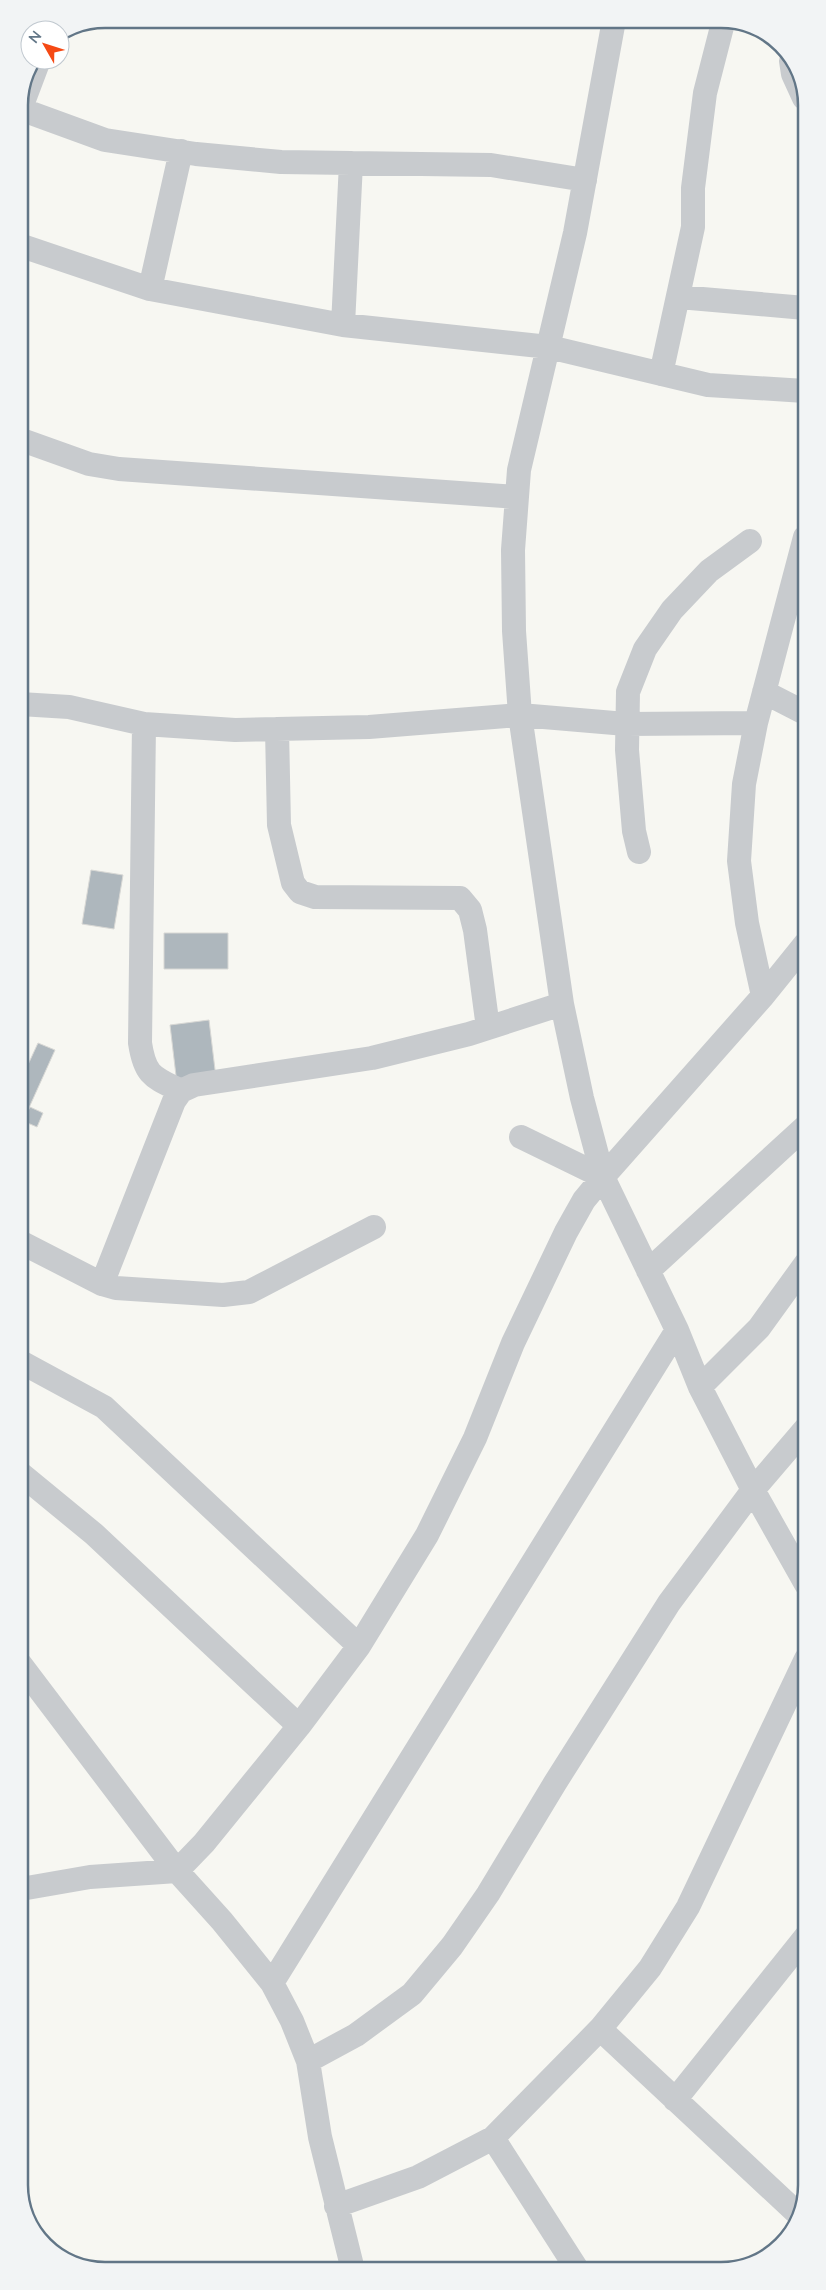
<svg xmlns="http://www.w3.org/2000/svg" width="826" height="2290" font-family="Lato,sans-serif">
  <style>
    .building { fill: #aeb7bd; stroke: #d8d8d5 }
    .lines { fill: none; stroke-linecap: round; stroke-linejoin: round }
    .minor { stroke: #c8cbce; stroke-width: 24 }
    .rim { fill: none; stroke: #627687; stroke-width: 2.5 }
  </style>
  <rect width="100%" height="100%" fill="#f7f7f2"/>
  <!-- building -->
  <path class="building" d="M91,870L123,875L114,929L82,924Z
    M164,933H228V969H164Z
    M209,1020L216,1078L177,1084L170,1025Z
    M38,1043L55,1050L23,1121L20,1119V1082Z
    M30,1107L43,1113L37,1127L23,1121Z"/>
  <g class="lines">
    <!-- minor -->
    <path class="minor" d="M614,20L575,233L519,470L513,550L514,631L520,715L626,724L756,723
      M791,61L793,74L804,98
      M20,109L105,140L196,154L281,162L491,165L585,180
      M19,113L39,60
      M19,245L150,289L343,325L549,347L708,385L805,391
      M150,289L181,151
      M679,297L805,308
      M343,325L351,163
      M661,374L693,227V188L705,93L724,19
      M19,439L89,464L119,469L517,497
      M764,692L805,713
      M20,704L69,707L144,724L235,730L369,727L520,715L562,1004L582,1098L603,1177L763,996L747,923L739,861L744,784L756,723L805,537
      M144,724L140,1043C145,1076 153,1077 181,1091
      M277,729L279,825L293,883L300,892L315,897L460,898L470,910L475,930L488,1028
      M639,852L634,831L627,750L628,692L645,649L672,610L709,571L750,541
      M763,996L805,944
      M521,1137L603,1177L677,1330L700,1387L753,1490L806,1584
      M20,1242L102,1284L116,1288L223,1295L249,1292L374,1227
      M648,1271L806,1126
      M102,1284L174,1101L181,1091L194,1085L372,1058L469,1034L562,1004
      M21,1362L104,1407L359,1646
      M700,1387L759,1328L806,1263
      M21,1474L94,1534L299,1726L204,1843L177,1871L21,1665
      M299,1726L359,1646L427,1535L475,1438L513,1343L566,1232L584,1200L603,1177
      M21,1889L90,1877L177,1871L222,1921L272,1983L292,2021L308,2061
      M272,1983L677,1330
      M600,2029L798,2214
      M675,2100L807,1935
      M493,2138L577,2269
      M336,2206L418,2177L493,2138L600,2029L650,1968L688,1907L806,1659
      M353,2270L320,2137L308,2061L356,2035L412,1994L452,1946L488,1894L555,1783L669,1603L753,1490L806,1428"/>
  </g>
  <!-- crop -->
  <path d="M0 0H826V2290H0ZM105 28H721A77 77 0 0 1 798 105V2185A77 77 0 0 1 721 2262H105A77 77 0 0 1 28 2185V105A77 77 0 0 1 105 28Z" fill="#f2f4f5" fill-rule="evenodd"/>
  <path class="rim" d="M105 28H721A77 77 0 0 1 798 105V2185A77 77 0 0 1 721 2262H105A77 77 0 0 1 28 2185V105A77 77 0 0 1 105 28Z"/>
  <!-- north arrow -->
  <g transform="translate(45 45) rotate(309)"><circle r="24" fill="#ffffff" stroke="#c0c8cf"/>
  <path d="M0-4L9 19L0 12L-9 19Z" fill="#f54914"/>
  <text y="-8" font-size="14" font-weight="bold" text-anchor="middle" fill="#627687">N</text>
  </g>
</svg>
